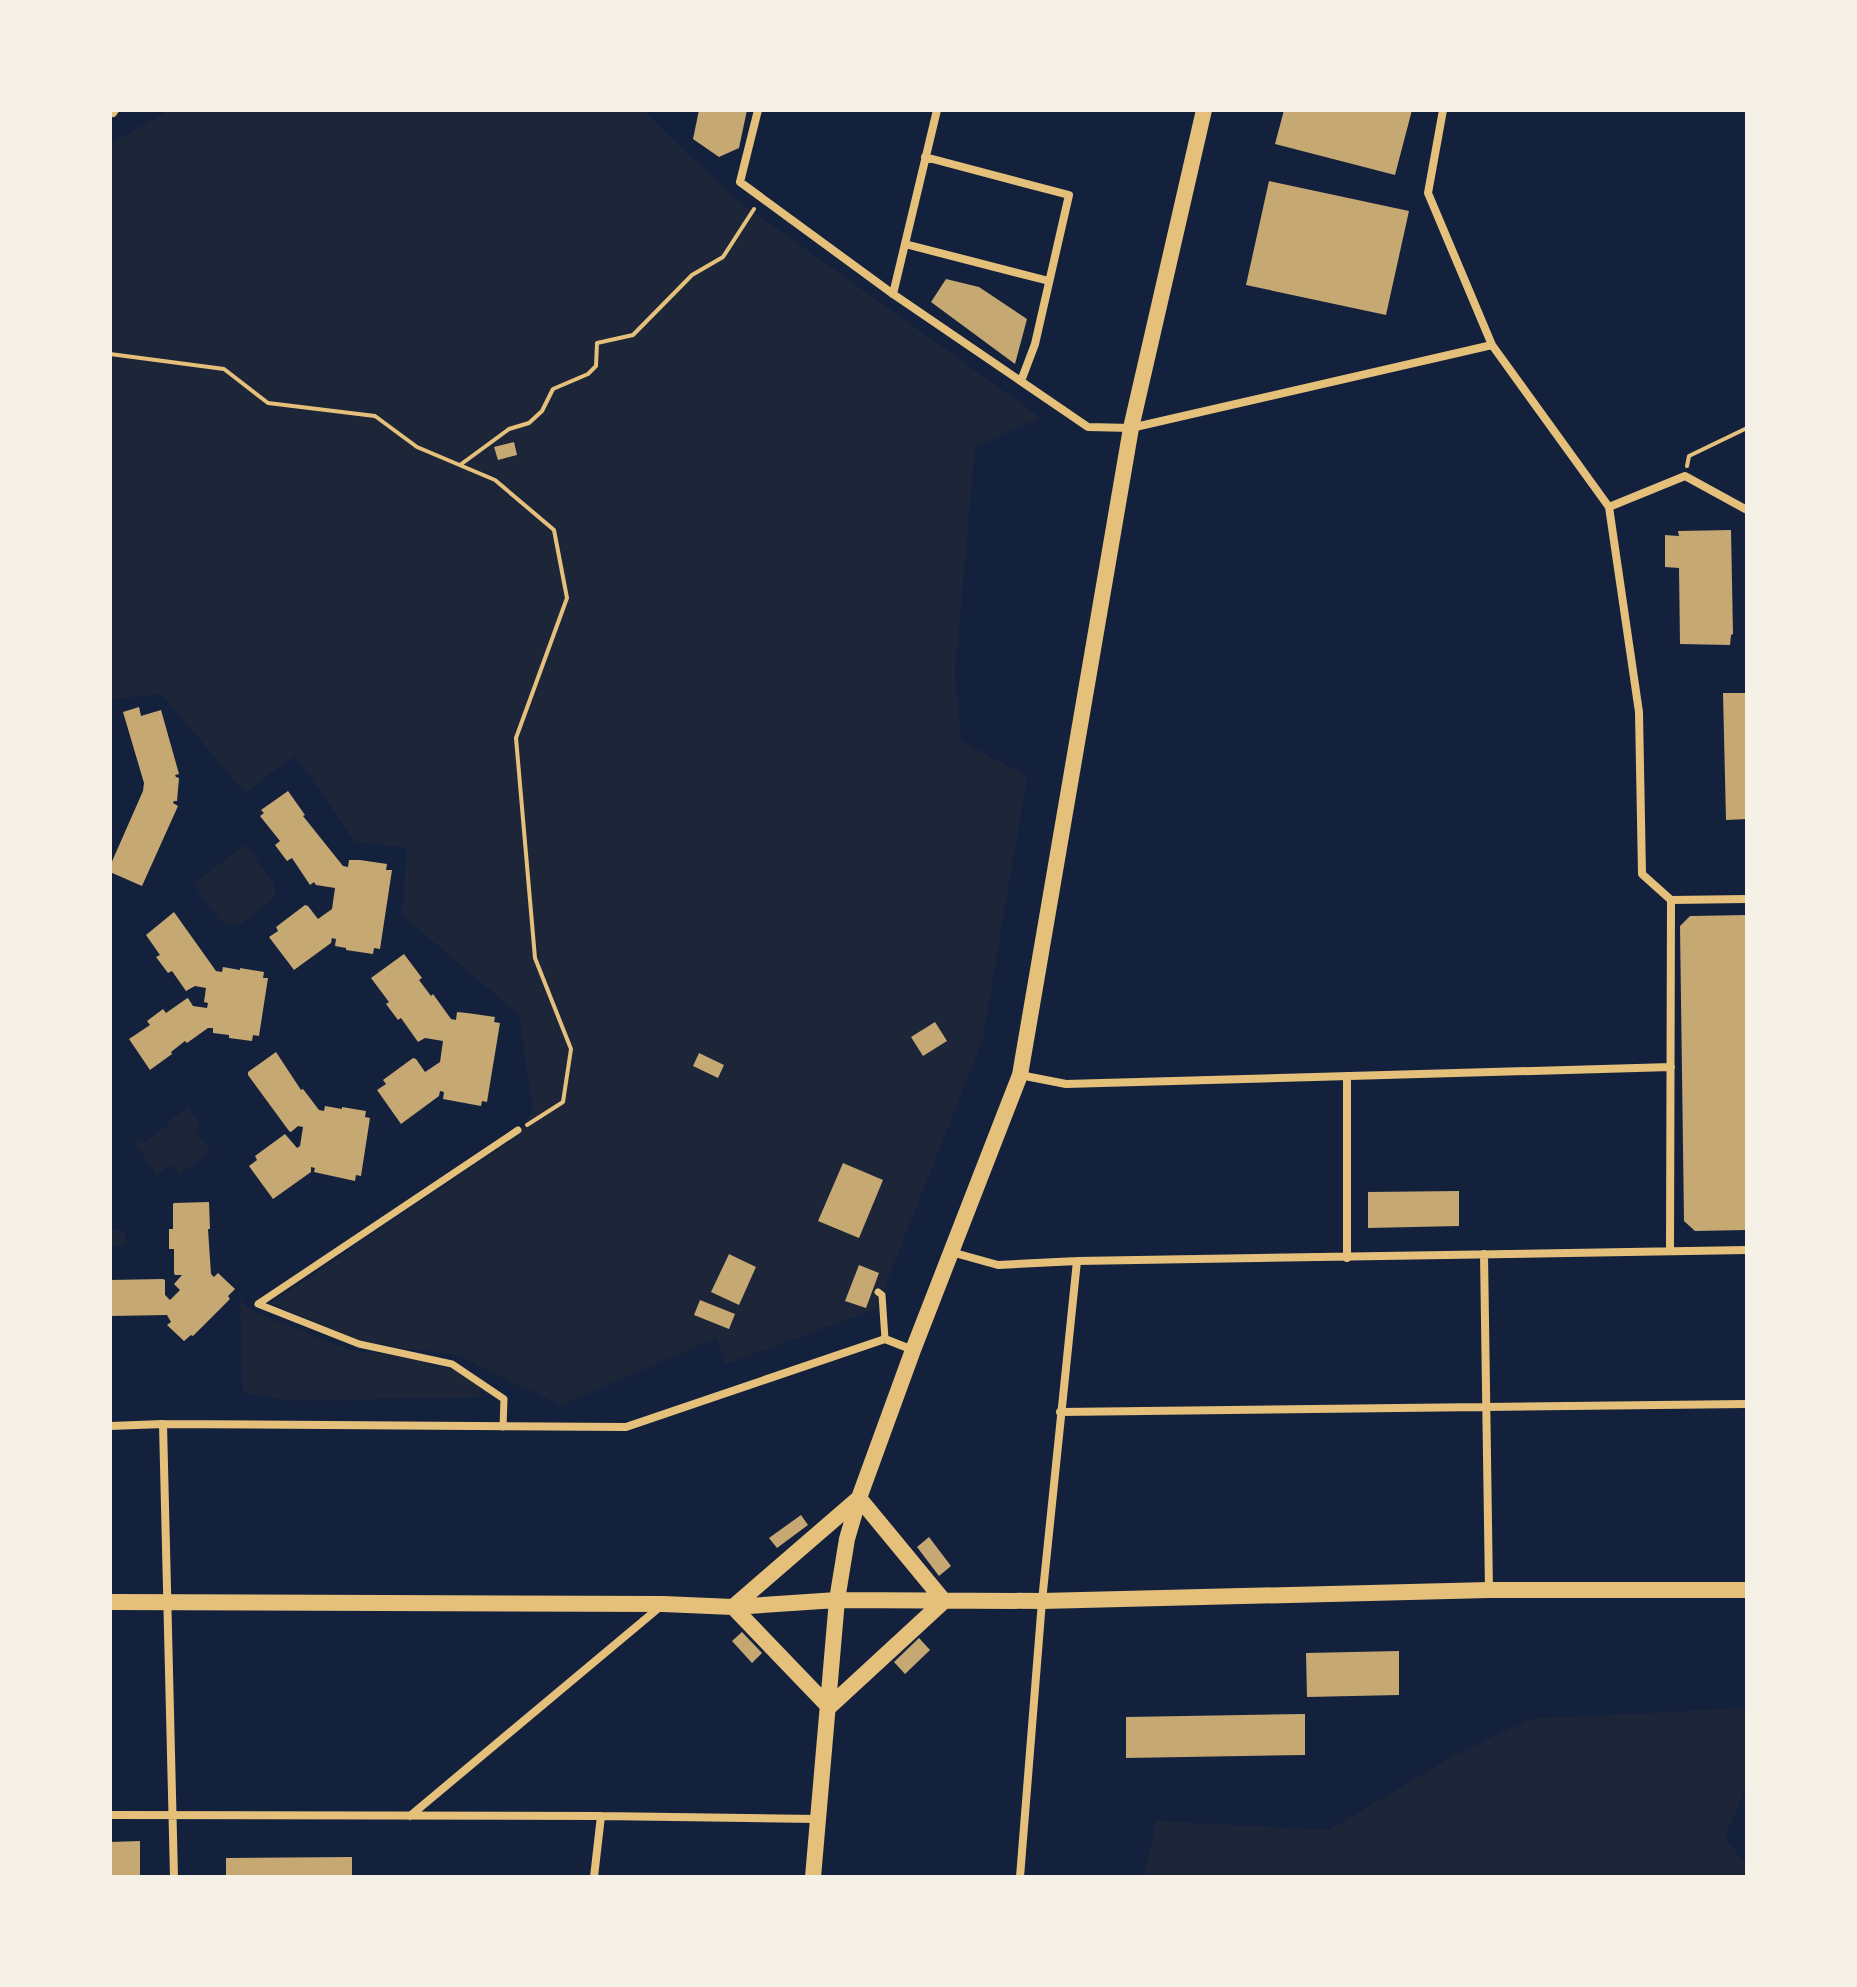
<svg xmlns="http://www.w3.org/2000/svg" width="1857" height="1987" font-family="Literata,serif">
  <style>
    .green { fill: #1d2539 }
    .building { fill: #c6a872 }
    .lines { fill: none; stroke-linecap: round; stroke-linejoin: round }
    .path { stroke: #e5c07b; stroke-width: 4 }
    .pedestrian { stroke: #e5c07b; stroke-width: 7 }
    .minor { stroke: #e5c07b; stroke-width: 8 }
    .secondary { stroke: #e5c07b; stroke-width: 16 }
  </style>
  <rect width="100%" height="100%" fill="#14213d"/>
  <!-- green -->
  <path class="green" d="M170,110H643L734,198L1040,417V418L975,447L955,672L961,741L1027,776L983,1039L876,1309L726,1364L716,1338L561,1405L456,1355L359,1342L271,1303L517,1137L533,1109L519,1015L402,915L407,848L355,842L295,755L245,793L161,694L115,699L110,697V141L112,143Z
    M246,845L274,884L276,893L272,900L240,924L228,926L219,920L193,883Z
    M188,1107L201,1125L195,1130L211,1152L179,1175L172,1165L158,1174H156L135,1143L142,1139L145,1142L170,1123L169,1120Z
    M110,1226L111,1228L125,1232V1246H110Z
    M240,1298L244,1304L258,1314L350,1350L423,1359L434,1367L449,1368L476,1381L480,1388V1397L294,1401L243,1393Z
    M1747,1708V1785L1725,1837L1747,1867V1877H1144L1156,1821L1329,1830L1451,1757L1530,1719Z"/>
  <!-- building -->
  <path class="building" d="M699,110H747L739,148L719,157L693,139Z
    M1284,110H1412L1395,175L1275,144Z
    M1269,181L1409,211L1386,315L1246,285Z
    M946,279L979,287L1027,319L1015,364L931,302Z
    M514,442L517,455L498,460L494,447Z
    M1731,530L1733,634L1731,635L1730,645L1680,644L1679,568L1665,567V535L1679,536L1678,531Z
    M1723,693H1747V819L1726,820Z
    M139,707L141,716L161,710L179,774L175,775L176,777L179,778L177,801H174L173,803L178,806L142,886L110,872V866L143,791L144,783L123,712Z
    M288,791L305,815L303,816L343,866L348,867L349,860H360L387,864L386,870H392L380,949L374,948L373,954L346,950V948L335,946L336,939L332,938L331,943L294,970L269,937L278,931L276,927L305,905L308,906L318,919L332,909L335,888L316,885L314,882L310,885L292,858L287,861L275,845L280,841L260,816L264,813L261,810Z
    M174,912L216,971L222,972L223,967L240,970V968L264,972L263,978H268L259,1036L253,1035L252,1041L229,1038V1035L213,1033V1028H208L187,1043L185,1041L171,1052L172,1054L150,1070L129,1039L150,1025L147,1021L163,1009L166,1013L186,999L188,998L193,1006L207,1008L208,1003L204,1002L206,988L195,986L186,991L172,971L168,973L156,957L160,955L146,935Z
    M1747,915V1230L1695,1231L1684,1221L1680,926L1690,916Z
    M404,954L422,978L419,980L431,996L433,994L451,1019L456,1020L457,1012L467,1013L495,1017L494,1022L500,1023L487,1102L482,1101L481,1106L443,1099L444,1092L440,1091L439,1096L401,1124L377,1090L386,1084L383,1080L413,1058L416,1059L425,1072L440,1062L443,1041L425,1038L418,1042L401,1018L398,1020L386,1004L389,1002L371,978Z
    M935,1022L947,1041L923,1056L911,1037Z
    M276,1052L301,1090L303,1089L319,1110L324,1111L325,1106L342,1109V1107L366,1111L365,1117L370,1118L361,1176L356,1175L355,1181L314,1172L315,1168L311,1167V1172L273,1199L249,1166L257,1160L255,1156L285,1134L297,1148L300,1146L303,1127L298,1126L291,1132L289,1131L248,1075V1072Z
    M699,1053L724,1065L718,1078L693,1066Z
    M843,1163L883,1180L859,1238L818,1221Z
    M1459,1191V1226L1368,1228V1192Z
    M209,1202L210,1229H208L211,1274L214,1277L218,1273L235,1289L228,1296L230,1299L193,1336L191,1335L184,1341L167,1325L171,1322L167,1315L110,1316V1280L163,1279L165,1280V1295L170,1300L180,1290L174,1284L182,1275H175L174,1273V1249H169V1229H173V1204L174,1203Z
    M729,1254L756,1267L739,1305L711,1292Z
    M859,1265L879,1273L866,1308L845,1301Z
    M700,1300L735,1314L729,1329L694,1315Z
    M801,1515L808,1525L777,1548L769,1538Z
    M929,1537L951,1566L939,1576L917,1547Z
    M742,1632L762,1653L752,1663L732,1641Z
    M919,1638L930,1650L905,1674L894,1662Z
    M1399,1651V1695L1307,1697L1306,1653Z
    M1305,1714V1755L1126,1758V1717Z
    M140,1841V1877H110V1842Z
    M352,1857V1877H226V1858Z"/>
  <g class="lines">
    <!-- path -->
    <path class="path" d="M110,354L224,369L268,403L375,416L417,447L495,480L554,530L567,598L516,738L535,958L571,1049L563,1102L527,1125
      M460,465L509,429L529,423L542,411L553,389L588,374L596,366L597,343L633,335L692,275L723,257L754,209
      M1687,466L1689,456L1747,428"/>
    <!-- pedestrian -->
    <path class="pedestrian" d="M878,1292L882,1295L885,1339
      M503,1427L504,1399L452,1364L359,1344L258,1304L518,1130"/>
    <!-- minor -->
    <path class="minor" d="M758,110L740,182L893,294L1088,427L1131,428L1492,345
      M1443,110L1428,193L1492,345L1609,507L1639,712L1642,874L1671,900L1747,899
      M113,113L115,110
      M925,157L1069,195L1035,344L1021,381
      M905,244L1049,281
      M893,294L937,110
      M1609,507L1685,476L1747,510
      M1020,1075L1066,1084L1671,1067
      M1670,1251L1671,900
      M951,1252L998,1265L1077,1261L1747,1250
      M1484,1254L1489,1590
      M1347,1258V1076
      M1060,1412L1747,1404
      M163,1424L174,1877
      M110,1426L163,1424L626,1427L885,1339L913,1350
      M110,1815L601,1816L819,1819
      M410,1816L661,1606
      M594,1877L601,1816
      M1020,1877L1042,1601L1077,1261"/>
    <!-- secondary -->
    <path class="secondary" d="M859,1498L944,1601L829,1707L733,1607Z
      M110,1602L663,1604L733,1607L837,1600L1042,1601L1489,1590H1747
      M813,1877L837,1600L847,1539L859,1498L913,1350L1020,1075L1131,428L1204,110"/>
  </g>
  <!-- border -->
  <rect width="1857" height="1987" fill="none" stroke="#f6f1e7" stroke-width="224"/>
</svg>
